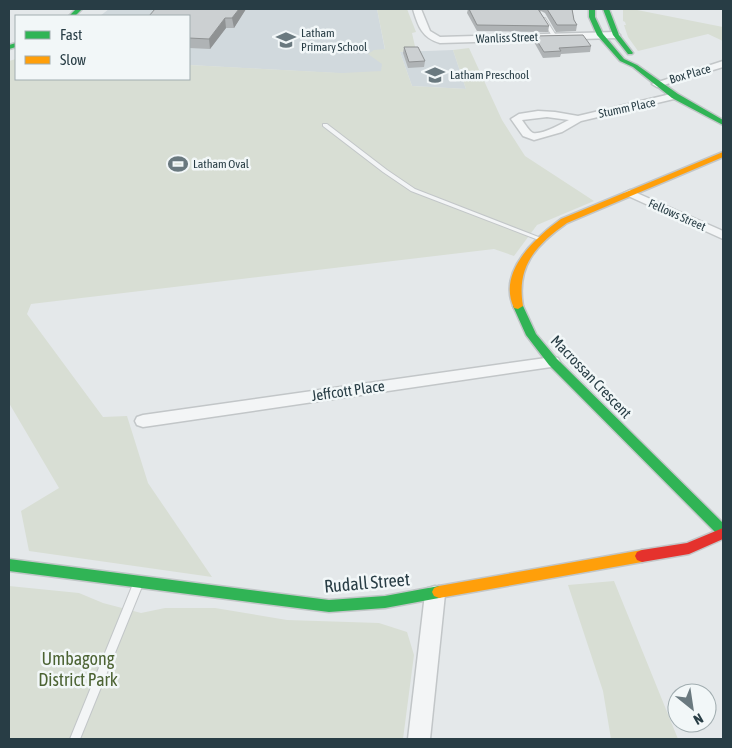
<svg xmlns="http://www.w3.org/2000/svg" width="732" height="748" font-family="'Asap Condensed',sans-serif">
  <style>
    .built { fill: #d1d9dd }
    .green { fill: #d8ded4 }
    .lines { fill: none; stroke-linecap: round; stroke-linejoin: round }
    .lane-casing { stroke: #c2c6c8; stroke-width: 2 }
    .street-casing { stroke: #c2c6c8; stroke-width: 3 }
    .fast-casing { stroke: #c2c6c8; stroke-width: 3 }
    .slow-casing { stroke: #c2c6c8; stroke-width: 3 }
    .jam-casing { stroke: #c2c6c8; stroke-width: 3 }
    .lane { fill: #f3f5f6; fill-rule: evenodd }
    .street { fill: #f3f5f6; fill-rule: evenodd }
    .fast { fill: #30b455; fill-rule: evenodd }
    .slow { fill: #ff9f0a; fill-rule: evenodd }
    .jam { fill: #e5322d; fill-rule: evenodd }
    .wall { fill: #afb3b5 }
    .shaded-wall { fill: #8f9293 }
    .building { fill: #ccd0d2; stroke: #8f9293 }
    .labels { text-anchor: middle; stroke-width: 5; stroke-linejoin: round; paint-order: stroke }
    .far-poi-label { font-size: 12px; fill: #283d45; stroke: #f2f7f8; text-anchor: start }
    .far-street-label { font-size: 12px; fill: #283d45; stroke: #f2f7f8 }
    .street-label { font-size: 15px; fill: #283d45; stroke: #f2f7f8 }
    .near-street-label { font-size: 18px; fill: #283d45; stroke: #f2f7f8 }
    .near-park-label { font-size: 18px; fill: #4c6333; stroke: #f2f7f8 }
  </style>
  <rect width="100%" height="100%" fill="#e4e8ea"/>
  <!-- built -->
  <path class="built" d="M109,9H377L390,76L189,65V16H100Z
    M453,50L466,89L412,86L400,52Z"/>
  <!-- green -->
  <path class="green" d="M377,9H407L416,32L412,33L416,51L400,52L412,86L466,89L453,50L469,48L502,120L525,156L594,201L537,225L514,256L494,249L31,304L27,314L103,417L127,416L148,483L212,577L29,551L21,511L59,488L9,403V61L16,59V79H189V65L342,73L381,71L382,64L368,54L374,50L385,49Z
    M623,9H632L723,27V41L708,34L638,51L628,37L624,25H626L625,22L623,21Z
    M614,581L678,739H611L603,691L568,585Z
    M9,586L79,593L103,603L141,613L165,608H215L287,620L379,623L407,632L414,655L403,739H9Z"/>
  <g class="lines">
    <defs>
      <path id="lane" d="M543,18H545L557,37V38H553L542,19Z
        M323,124H327L387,170L415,189L541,238L540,239H536L411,191L383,172L323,126Z
        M138,580L141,581L143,584L80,739H70L133,584L135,581Z"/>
      <path id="street" d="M413,9H421L430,31L440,37L616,32L620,35L616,38L440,43C422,38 418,26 413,9Z
        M723,61V67L657,87L652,84Z
        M675,93L680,96L678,98L581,121L562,132L534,140L523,136L511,119L519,114L538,111L555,112L578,116ZM547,117L569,120C561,124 542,135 533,133C529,131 525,124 522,120Z
        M630,190L723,231V239L626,195L624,193Z
        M553,357L558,358L560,362L558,366L143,427L137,425L135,421L137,417L143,415Z
        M435,586L442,588L445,594L430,739H408L425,594L428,588Z"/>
      <path id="fast" d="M76,9H82L75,16H69Z
        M589,9H595V17L603,34L624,59L637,65L678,94L723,120V125L672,98L633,67L620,61L597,35L589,17Z
        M603,9H609L619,35L633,53L632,54H628L613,35Z
        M16,43V47L9,49V45Z
        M518,303L523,306L536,334L557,359L723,523V536L718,535L549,365L526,335L513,306Z
        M9,559L329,600L385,596L439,586L444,588L446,592L444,596L439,598L385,608L329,612L9,571Z"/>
      <path id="slow" d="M723,152V157L567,223C536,245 516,266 523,306L518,309L514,308C497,272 535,238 561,219Z
        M642,550L647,552L649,556L647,560L642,562L439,598L434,596L432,592L434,588L439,586Z"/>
      <path id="jam" d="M723,528V539L689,554L642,562L637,560L635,556L637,552L642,550L687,543Z"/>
    </defs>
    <!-- lane casing -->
    <use href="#lane" class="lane-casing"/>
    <!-- street casing -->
    <use href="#street" class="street-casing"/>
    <!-- fast casing -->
    <use href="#fast" class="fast-casing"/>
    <!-- slow casing -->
    <use href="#slow" class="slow-casing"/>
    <!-- jam casing -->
    <use href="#jam" class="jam-casing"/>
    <!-- lane -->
    <use href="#lane" class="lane"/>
    <!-- street -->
    <use href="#street" class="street"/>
    <!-- fast -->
    <use href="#fast" class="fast"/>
    <!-- slow -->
    <use href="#slow" class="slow"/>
    <!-- jam -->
    <use href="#jam" class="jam"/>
  </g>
  <!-- wall -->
  <path class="wall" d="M246,9L234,28H226L210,49L189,48V16Z
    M468,9H572L574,20L577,25L576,31L556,32L545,13L541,11L540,12L549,26L548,32L477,31L467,13Z
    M534,36L591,46L590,52L561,54L560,57L543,58L534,42Z
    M404,47L425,61L424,67L408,68L403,53Z"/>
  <!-- shaded-wall -->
  <path class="shaded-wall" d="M239,9H246L234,28L232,18Z
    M225,18L226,28L210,49L209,39Z"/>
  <!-- building -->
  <path class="building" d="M155,9H239L232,18H225L209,39L189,38V16H149Z
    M469,9H538L549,26L477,25Z
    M547,9H572L574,20L577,25H557Z
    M583,35L591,46L559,48L561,51L544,52L534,36Z
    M404,47H418L425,61L409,62Z"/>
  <!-- icons -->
  <defs>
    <symbol id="school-bare" viewBox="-9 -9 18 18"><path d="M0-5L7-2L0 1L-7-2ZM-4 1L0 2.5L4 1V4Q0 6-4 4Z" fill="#6a797f" stroke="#f2f7f8" stroke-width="2.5" paint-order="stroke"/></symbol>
    <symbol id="stadium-bare" viewBox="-9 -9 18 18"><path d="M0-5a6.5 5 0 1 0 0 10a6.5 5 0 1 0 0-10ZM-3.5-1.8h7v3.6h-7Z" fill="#6a797f" stroke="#f2f7f8" stroke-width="2.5" paint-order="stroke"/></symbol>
  </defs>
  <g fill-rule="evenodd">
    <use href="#school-bare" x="272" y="26" width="28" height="28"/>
    <use href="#school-bare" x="421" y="61" width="28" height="28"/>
    <use href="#stadium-bare" x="164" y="150" width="28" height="28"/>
  </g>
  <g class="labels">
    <!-- far-poi labels -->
    <g class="far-poi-label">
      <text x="301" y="37">Latham<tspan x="301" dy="14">Primary School</tspan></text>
      <text x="450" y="79">Latham Preschool</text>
      <text x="193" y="168">Latham Oval</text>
    </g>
    <!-- far-street labels -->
    <g class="far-street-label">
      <text transform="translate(507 38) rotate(-2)" y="4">Wanliss Street</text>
      <text transform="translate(690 74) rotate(-16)" y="4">Box Place</text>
      <text transform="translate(627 108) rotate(-12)" y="4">Stumm Place</text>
      <text transform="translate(677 215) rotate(24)" y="4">Fellows Street</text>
    </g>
    <!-- street labels -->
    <g class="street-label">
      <text transform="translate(591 377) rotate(46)" y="5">Macrossan Crescent</text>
      <text transform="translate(348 391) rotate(-8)" y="5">Jeffcott Place</text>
    </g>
    <!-- near-street labels -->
    <g class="near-street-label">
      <text transform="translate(367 583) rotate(-5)" y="6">Rudall Street</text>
    </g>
    <!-- near-park labels -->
    <g class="near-park-label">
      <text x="78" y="665">Umbagong<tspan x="78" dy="21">District Park</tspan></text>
    </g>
  </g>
  <!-- border -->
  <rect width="732" height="748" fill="none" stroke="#283d45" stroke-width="20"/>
  <!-- legend -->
  <rect x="15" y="15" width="175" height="65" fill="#f2f7f8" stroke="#a1adb0"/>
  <rect x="25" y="31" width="25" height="8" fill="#30b455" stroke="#a1adb0"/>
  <text x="60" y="40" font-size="15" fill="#283d45">Fast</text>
  <rect x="25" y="56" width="25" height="8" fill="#ff9f0a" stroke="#a1adb0"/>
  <text x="60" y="65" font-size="15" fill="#283d45">Slow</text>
  <!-- north arrow -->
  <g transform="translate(692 708) rotate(150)"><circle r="24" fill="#f2f7f8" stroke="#a1adb0"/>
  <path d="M0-4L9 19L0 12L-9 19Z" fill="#6a797f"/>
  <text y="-8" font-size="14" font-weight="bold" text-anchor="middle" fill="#283d45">N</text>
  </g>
</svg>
